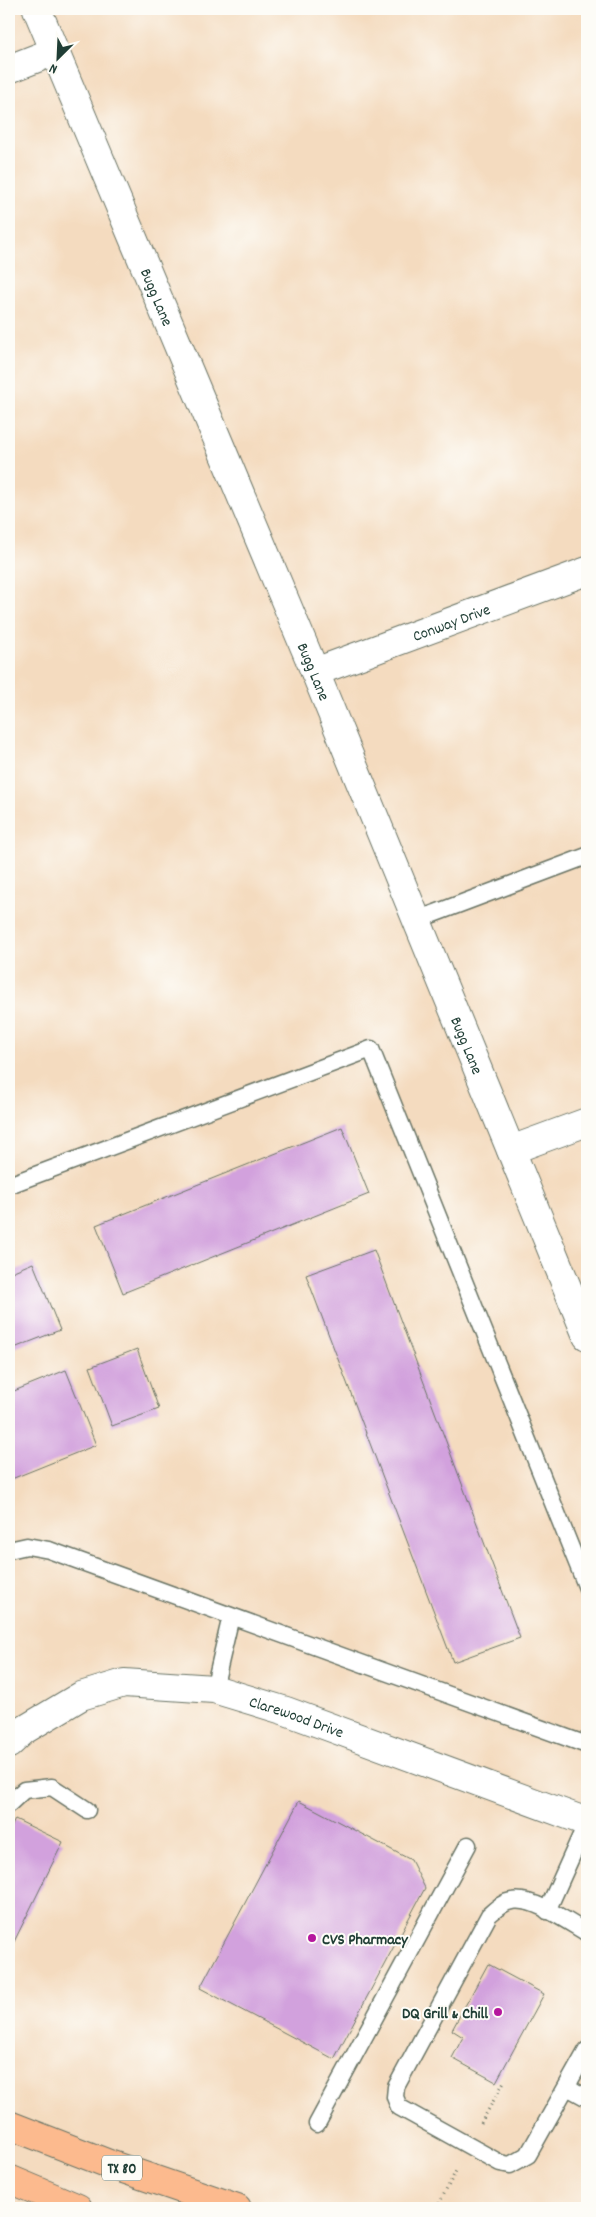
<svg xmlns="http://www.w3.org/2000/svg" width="596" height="2217" font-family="Dekko,sans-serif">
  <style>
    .building { fill: #d2a1dd }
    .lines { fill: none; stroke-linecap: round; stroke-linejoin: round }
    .service-casing { stroke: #6a7465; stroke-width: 19 }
    .minor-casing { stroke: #6a7465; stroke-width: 30 }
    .primary-casing { stroke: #6a7465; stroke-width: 30 }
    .path { stroke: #6a7465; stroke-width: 3; stroke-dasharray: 1 4; stroke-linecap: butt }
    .service { stroke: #fff; stroke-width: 16 }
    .minor { stroke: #fff; stroke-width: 28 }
    .primary { stroke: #fcba8e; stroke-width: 28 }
    .poi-dot { fill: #b5179e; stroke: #fdfcf7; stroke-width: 2 }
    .labels { text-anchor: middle; stroke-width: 4; stroke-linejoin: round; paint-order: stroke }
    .shield { fill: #fdfcf7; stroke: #62766e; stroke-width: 1 }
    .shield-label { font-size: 15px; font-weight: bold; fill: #1f3d34 }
    .street-label { font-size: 16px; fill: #1f3d34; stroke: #fdfcf7 }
    .poi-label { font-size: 16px; font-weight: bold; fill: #1f3d34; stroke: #fdfcf7; text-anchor: start }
  </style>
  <rect width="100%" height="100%" fill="#fdfcf7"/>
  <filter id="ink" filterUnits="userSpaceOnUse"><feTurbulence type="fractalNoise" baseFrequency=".02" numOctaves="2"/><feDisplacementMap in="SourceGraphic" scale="10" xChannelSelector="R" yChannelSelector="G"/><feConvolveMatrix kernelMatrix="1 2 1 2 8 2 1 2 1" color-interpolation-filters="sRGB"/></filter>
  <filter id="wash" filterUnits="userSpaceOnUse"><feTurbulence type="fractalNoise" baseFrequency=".0096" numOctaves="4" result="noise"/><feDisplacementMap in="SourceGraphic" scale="20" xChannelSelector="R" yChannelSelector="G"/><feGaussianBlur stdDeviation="1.12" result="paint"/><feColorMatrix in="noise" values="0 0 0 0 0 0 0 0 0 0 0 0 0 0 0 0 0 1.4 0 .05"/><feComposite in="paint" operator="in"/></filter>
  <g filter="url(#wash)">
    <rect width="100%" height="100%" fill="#f4dbbf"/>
    <g id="blocks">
      <!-- building -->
      <path class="building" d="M342,1127L369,1194L123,1293L96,1225Z
        M374,1250L520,1638L453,1662L306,1275Z
        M33,1263L60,1330L9,1350V1273Z
        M137,1349L159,1409L112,1426L90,1367Z
        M66,1370L96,1445L9,1480V1393Z
        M299,1801L411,1860L425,1888L334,2059L200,1988Z
        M15,1819L63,1842L10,1950L9,1833Z
        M488,1964L544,1994L496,2082L452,2058L463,2037L452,2030Z"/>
    </g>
  </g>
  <g filter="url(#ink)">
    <use href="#blocks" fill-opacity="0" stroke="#6a7465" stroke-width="1"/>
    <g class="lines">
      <defs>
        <path id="service" d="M417,920L587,856
          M9,1185L371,1049L587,1588
          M9,1550L27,1546L49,1550L587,1745
          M214,1689L231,1616
          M9,1804L24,1790L52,1787L87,1810
          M547,1911L587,1822
          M587,1933C568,1922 534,1897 512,1901C503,1902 496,1909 489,1915L396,2087L395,2097L399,2107L500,2163L510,2165L528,2155L587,2050
          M567,2087L587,2098
          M317,2124L468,1845"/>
        <g id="minor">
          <path id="s1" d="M37,9L315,672L587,1336"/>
          <path d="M9,69L55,51"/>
          <path id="s2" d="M315,672L587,571"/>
          <path d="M511,1150L587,1122"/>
          <path id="s3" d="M9,1744L24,1730L81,1696L124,1683L214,1689L286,1711L587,1822"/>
        </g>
        <path id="primary" d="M9,2125L109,2164L237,2208
          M9,2179L78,2208"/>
      </defs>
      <!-- service casing -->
      <use href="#service" class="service-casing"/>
      <!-- minor casing -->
      <use href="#minor" class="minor-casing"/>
      <!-- primary casing -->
      <use href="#primary" class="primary-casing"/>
      <!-- path -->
      <path class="path" d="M481,2123L505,2080
        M437,2208L457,2169"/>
      <!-- service -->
      <use href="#service" class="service"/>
      <!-- minor -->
      <use href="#minor" class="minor"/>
      <!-- primary -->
      <use href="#primary" class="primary"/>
    </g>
  </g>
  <!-- markers -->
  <g class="poi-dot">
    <circle cx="312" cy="1938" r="5"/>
    <circle cx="498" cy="2012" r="5"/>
  </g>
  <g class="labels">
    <!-- shield labels -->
    <rect class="shield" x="102" y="2155.5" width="40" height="25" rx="4"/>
    <g class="shield-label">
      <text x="122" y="2173">TX 80</text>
    </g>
    <!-- street labels -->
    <g class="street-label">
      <text dy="6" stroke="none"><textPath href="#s1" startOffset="312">Bugg Lane</textPath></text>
      <text dy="6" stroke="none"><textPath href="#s2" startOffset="145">Conway Drive</textPath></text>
      <text dy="6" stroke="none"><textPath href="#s1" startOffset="718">Bugg Lane</textPath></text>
      <text dy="6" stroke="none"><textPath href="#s1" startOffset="1122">Bugg Lane</textPath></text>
      <text dy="6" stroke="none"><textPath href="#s3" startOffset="309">Clarewood Drive</textPath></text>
    </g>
    <!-- poi labels -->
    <g class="poi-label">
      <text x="322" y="1944">CVS Pharmacy</text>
      <text x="488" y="2018" text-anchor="end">DQ Grill &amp; Chill</text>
    </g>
  </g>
  <!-- margin -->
  <rect width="596" height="2217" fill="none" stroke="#fdfcf7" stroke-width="30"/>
  <!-- north arrow -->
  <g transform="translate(58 58) rotate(204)" stroke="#fdfcf7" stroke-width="4" paint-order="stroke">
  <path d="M0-4L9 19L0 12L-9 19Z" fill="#1f3d34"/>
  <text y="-8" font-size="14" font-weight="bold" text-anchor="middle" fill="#1f3d34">N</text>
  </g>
</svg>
